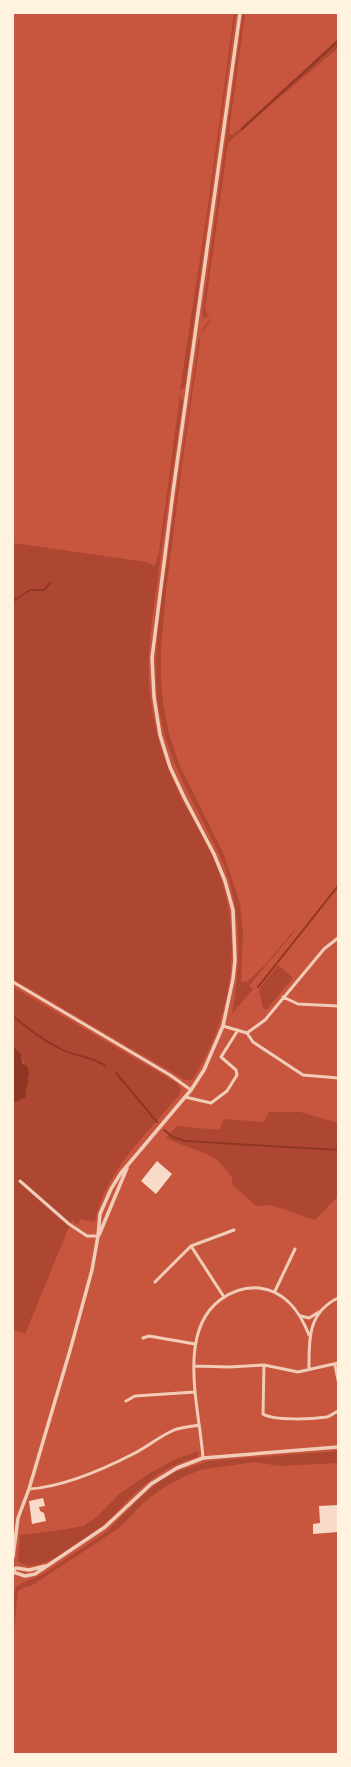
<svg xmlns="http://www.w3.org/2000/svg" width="351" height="1767" font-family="'Varela Round',sans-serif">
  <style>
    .green { fill: #ae4732 }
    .water { fill: #8f3625 }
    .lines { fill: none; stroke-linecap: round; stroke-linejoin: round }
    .stream { stroke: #8f3625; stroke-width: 2 }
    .building { fill: #f7dbc8 }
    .minor { stroke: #f1ccb7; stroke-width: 3 }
    .tertiary { stroke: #f1ccb7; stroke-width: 3.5 }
  </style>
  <rect width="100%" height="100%" fill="#c8553d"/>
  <!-- green -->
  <path class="green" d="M234,13H236L185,387L180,390L208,206Z
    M243,13H245L229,131L230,135H233L338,39V48L275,101L228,143L205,309L207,314L210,315L204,318L202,316L203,306Z
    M213,318L201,334L182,465L166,591L161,648V677L163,702L169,734L179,764L224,855L240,904L243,932L241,981L247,982L265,965L293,931L294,932L249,986L253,989L232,1014C241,960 243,905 219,854C196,805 169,765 159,711C151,662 160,611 167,562C176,489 188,416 198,342L204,326Z
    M180,395L183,402C174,462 165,523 157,584C153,617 147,650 149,683C152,723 164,765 183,801C193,820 204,838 213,857C245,930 235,1014 192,1080H185L13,979V543L146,562L155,566L159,552Z
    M278,965L293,978L267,1009H263L259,989Z
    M13,987L177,1083L181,1090L179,1095C148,1133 104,1172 95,1222L80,1219L78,1225L72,1220L25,1334L13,1330V1103L26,1097V1086L30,1077C24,1066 23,1054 13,1046Z
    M269,1112H300L338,1123V1196L315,1220L271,1205L256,1206L232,1184V1178C228,1172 223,1166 218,1161C207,1151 180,1146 166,1138L177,1126L219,1130L224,1119L264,1122Z
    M338,1451V1463L280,1466L253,1462L200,1470L181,1478L163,1488L143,1503L119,1528L31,1586L25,1587L18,1591L13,1636V1601L16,1587L22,1583L43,1574L105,1533L138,1500L160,1481L175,1472L208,1461Z
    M195,1452H199L197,1457C180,1462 165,1469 151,1480C131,1494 118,1513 100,1528C85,1540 34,1579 18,1561L20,1535L55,1531L84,1526L98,1516L119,1494L150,1473L174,1460Z"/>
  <!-- water -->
  <path class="water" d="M13,1046L21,1054L22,1063L27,1066C32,1077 25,1086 26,1097L13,1103Z"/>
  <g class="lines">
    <!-- stream -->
    <path class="stream" d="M242,129L338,41
      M13,601L30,590H44L50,583
      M258,987L338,886
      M13,1016C27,1028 41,1039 57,1047C72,1056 91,1056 106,1066
      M116,1073L157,1122
      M164,1130L173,1137L185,1141L338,1150"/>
  </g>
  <!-- building -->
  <path class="building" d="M157,1161L172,1174L156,1194L141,1181Z
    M43,1498L45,1506L39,1507L40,1511L44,1513L46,1521L32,1524L29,1501Z
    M338,1505V1532L313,1534V1524L320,1523L319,1506Z"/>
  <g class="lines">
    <!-- minor -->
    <path class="minor" d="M13,982L170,1075L191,1090
      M283,997L298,1004L338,1006
      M223,1026L247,1033L253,1042L303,1075L338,1078
      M247,1033L265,1020L324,949L338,938
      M185,1097L211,1103L227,1091L237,1075L236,1070L221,1057L238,1030
      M20,1181L69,1224L87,1236H98
      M191,1246L224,1297
      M155,1282L191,1246L234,1230
      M275,1291L295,1249
      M301,1316L309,1318L319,1312
      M143,1338L149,1336L195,1344
      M264,1365L263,1414C275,1421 312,1419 327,1417C331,1416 334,1413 338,1411
      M335,1365L338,1380
      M195,1366L229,1367L264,1365L298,1372L338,1363
      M309,1369C309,1341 307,1313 338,1298
      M126,1401L135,1396L195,1392
      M203,1458C200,1411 176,1333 220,1300C232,1291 244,1287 259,1288C286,1291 300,1312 309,1335
      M29,1489C63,1487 106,1468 135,1453C148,1446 159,1437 172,1431C180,1427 190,1427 199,1425"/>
    <!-- tertiary -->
    <path class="tertiary" d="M99,1235L127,1168
      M13,1557L18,1518L29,1489L71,1347L92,1270L98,1236L100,1214L111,1189L121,1173L191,1090L204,1070L223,1026L233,979L235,960L233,910L225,881L214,854L184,797L170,767L160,735L154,697L152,658L173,492L240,13
      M13,1571L16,1568L29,1570L45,1566
      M13,1572L25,1576L35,1574L105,1527L151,1484L177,1468L203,1458L338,1447"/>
  </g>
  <!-- border -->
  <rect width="351" height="1767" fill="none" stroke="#fff3e0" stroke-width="28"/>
</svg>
